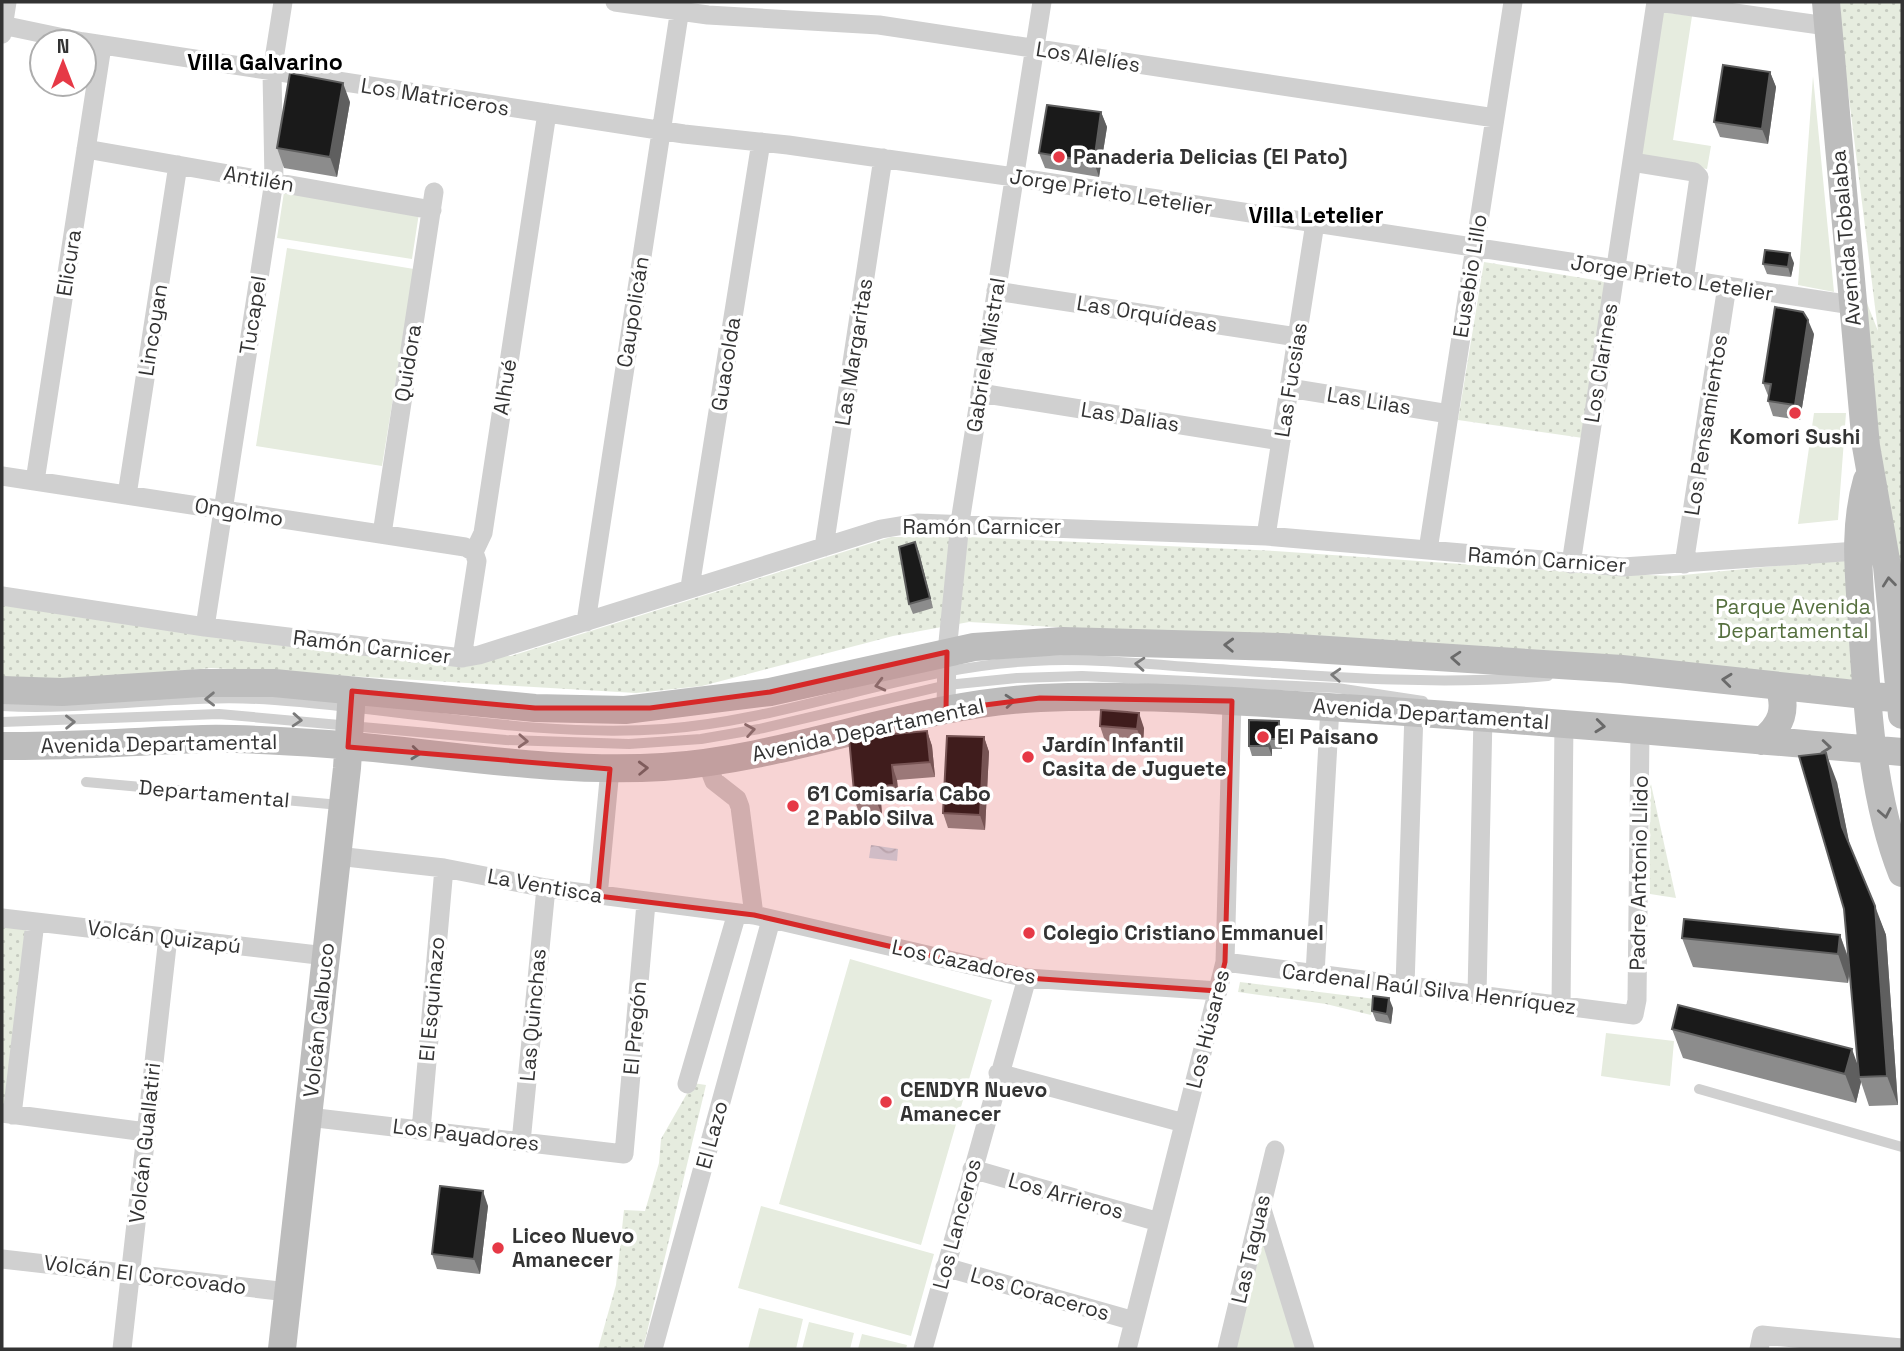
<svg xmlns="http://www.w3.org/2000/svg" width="1904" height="1351" font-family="'Space Grotesk',sans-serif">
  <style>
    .grass { fill: #e6ecdf }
    .park { fill: url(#park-dots) }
    .water { fill: url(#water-waves) }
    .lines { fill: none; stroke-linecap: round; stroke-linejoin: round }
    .lane { stroke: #d0d0d0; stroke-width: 10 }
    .street { stroke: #d0d0d0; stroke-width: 19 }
    .secondary { stroke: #bdbdbd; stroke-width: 28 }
    .wall { fill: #8c8c8c }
    .shaded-wall { fill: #5f5f5f }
    .building { fill: #1a1a1a; stroke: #5f5f5f; stroke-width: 2 }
    .oneway { stroke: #6a6a6a }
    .oneway2 { stroke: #7a7a7a }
    .marked { fill: #d62828; fill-opacity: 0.2; stroke: #d62828; stroke-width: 5; stroke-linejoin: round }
    .poi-dot { fill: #e63946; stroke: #fff; stroke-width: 2.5 }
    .labels { text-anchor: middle; stroke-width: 7; stroke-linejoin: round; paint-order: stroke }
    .street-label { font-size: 21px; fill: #333; stroke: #fff }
    .poi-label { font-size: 21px; font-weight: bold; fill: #333; stroke: #fff; text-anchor: start }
    .park-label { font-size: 21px; fill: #56703f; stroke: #fff }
    .neighbourhood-label { font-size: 23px; font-weight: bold; fill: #000; stroke: #fff }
  </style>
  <defs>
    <pattern id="park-dots" width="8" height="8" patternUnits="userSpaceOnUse" patternTransform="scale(1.75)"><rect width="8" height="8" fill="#e6ecdf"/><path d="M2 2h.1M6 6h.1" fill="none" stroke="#c6cbc0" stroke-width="1.8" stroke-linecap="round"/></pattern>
    <pattern id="water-waves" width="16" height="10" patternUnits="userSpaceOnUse" patternTransform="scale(1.75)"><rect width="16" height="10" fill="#cfe2ee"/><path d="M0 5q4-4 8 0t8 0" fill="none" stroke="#b2c2cd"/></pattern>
  </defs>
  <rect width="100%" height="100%" fill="#fff"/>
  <!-- grass -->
  <path class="grass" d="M1661,12L1692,16L1673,140L1711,146L1707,169L1638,159Z
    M1813,76L1834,292L1798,285Z
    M284,192L419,213L412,259L277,238Z
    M287,248L414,269L382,466L256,446Z
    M1814,413H1846L1838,520L1798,524Z
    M850,959L992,1000L921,1245L779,1204Z
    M1606,1033L1674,1041L1670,1086L1601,1076Z
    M761,1206L934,1254L911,1336L738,1288Z
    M1263,1240L1297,1349H1235Z
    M759,1308L803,1319L796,1349H748Z
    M809,1322L854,1333L850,1349H802Z
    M862,1334L907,1345L906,1349H858Z"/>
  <!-- park -->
  <path class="park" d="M1840,2H1902V594L1876,462L1861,288L1878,331L1842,42Z
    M1484,262L1607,282L1583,438L1458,420Z
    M891,537H968L1275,551L1575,572L1673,576L1846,559L1854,680L1532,655L969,622L893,636L702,686L636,693L211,668L88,680L2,678V600L408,659L511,656Z
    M1649,775L1676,898L1650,894Z
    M2,922L27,925L8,1108L2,1106Z
    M1240,982L1375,999L1371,1015L1326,1004L1238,992Z
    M693,1083L706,1085L643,1349H598L616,1285L624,1210L645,1211L659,1163L661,1139Z"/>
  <!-- water -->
  <path class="water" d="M871,845L898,849L897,861L869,858Z"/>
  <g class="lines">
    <!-- lane -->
    <path class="lane" d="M2,706C93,711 184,693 275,700C404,709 534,738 664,729C790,720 907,667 1033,661C1085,658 1137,663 1189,667C1307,675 1430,687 1548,676
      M2,722L219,714L506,740L629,744L701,739L759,729L947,685L1017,678L1082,676L1337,688L1423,701
      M86,782L340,805
      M1699,1089L1902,1147"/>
    <!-- street -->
    <path class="street" d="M615,2L708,15L879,25L1495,118
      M1658,2L1827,26
      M2,25L83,42
      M2,34L7,2
      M84,42L684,134L788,145L1014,177L1852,305
      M86,149L432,210
      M1632,162L1694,172L1699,177L1684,280
      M996,291L1297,337
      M1289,388L1449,414
      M980,393L1281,441
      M2,476L465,547L474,552
      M35,481L102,46
      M127,495L178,165
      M382,534L434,192
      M1266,536L1315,223
      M824,547L883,158
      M1428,550L1513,2
      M474,552L483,533L547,113
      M1571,564L1656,2
      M1684,564L1727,286
      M690,587L761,142
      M2,596L205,627L462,658L479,655L881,529L917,523L1266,536L1623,567L1857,551
      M586,622L681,2
      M205,627L274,181L272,72L283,2
      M462,658L477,561L474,552
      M946,710L947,652L960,522L1042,2
      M707,763L714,781L737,799L740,807L754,915
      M337,856L444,868L546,888L754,915L1027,978L1218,991
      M598,896L610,769
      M2,918L326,956
      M1225,962L1634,1015L1637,1000L1640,730
      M1315,974L1330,707
      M1405,986L1414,712
      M1477,995L1483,716
      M1561,1006L1564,722
      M998,1073L1184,1123
      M687,1084L737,913
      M2,1113L146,1132
      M12,1115L35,922
      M308,1117L624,1154L646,903
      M421,1130L444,868
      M521,1142L546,888
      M972,1169L1159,1222
      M1261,1206L1305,1349
      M2,1259L288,1292
      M945,1267L1134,1321
      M122,1349L168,937
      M653,1349L771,920
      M923,1349L1027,978
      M1127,1349L1225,962L1232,701
      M1227,1349L1275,1150
      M1759,1349L1762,1335L1902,1348"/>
    <!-- secondary -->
    <path class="secondary" d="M1826,2L1866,446L1887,566L1902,715
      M1867,480C1853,528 1859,575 1862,624C1867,706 1872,797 1902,873
      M2,690L62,692L201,683H274L535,708L625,710L770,692L974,647L1063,641L1282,647L1622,669L1902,699
      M1762,741C1782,725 1787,710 1779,686
      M2,746C69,747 136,741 203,739C245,738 287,741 328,744C440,752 550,774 663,767C791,759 911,704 1040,698C1135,694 1233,701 1328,707C1520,718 1711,737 1902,752
      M282,1349L347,768L352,691"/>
  </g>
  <!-- wall -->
  <path class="wall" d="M1770,72L1776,87L1768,144L1720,137L1714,122Z
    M350,102L337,177L284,168L277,148Z
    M1101,112L1107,127L1099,177L1045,168L1039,153Z
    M1794,263L1791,277L1767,274L1763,264Z
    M1814,334L1800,420L1773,416L1768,401L1769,398L1763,383Z
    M915,542L933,608L913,614L909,604Z
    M1100,726L1144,728L1143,744L1105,741Z
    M927,731L932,746L935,777L897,780L899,800L881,802L882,815L861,817L855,802Z
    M1282,731V749H1272V756H1252L1249,746Z
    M984,737L989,752L985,830L948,828L943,813Z
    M1837,782L1850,848L1886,935L1898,1105L1869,1106L1861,1082L1856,1103L1683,1058L1672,1029L1858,1067L1850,970L1848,983L1693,967L1682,938L1840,935L1849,959Z
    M1393,1008L1391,1024L1376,1021L1372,1011Z
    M488,1206L480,1274L437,1269L432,1254Z"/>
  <!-- shaded-wall -->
  <path class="shaded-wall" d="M1770,72L1776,87L1768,144L1762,129Z
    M343,83L350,102L337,177L330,157Z
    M1101,112L1107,127L1099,177L1094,162Z
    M1790,253L1794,263L1791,277L1788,267Z
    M1808,320L1814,334L1800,420L1795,405Z
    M915,542L919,552L933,608L930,598Z
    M1139,713L1144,728L1143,744L1137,729Z
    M1279,721L1282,731V749L1278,739Z
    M927,731L932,746L935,777L930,762Z
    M984,737L989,752L985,830L980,815Z
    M1268,739L1272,749V756L1268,746Z
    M1826,753L1837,782L1852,856L1842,827Z
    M892,765L897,780L899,800L894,785Z
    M875,787L881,802L882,815L876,800Z
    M1875,906L1886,935L1898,1105L1887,1076Z
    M1840,935L1850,964L1848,983L1838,954Z
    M1389,998L1393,1008L1391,1024L1387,1014Z
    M1852,1049L1862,1077H1859L1861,1082L1856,1103L1845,1074Z
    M483,1191L488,1206L480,1274L474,1259Z"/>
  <!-- building -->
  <path class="building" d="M1723,65L1770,72L1762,129L1714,122Z
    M290,73L343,83L330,157L277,148Z
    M1047,105L1101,112L1094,162L1039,153Z
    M1765,250L1790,253L1788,267L1763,264Z
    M1775,307L1803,312L1808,320L1795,405L1768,401L1771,384L1763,383Z
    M915,542L930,598L909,604L899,547Z
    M1101,710L1139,713L1137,729L1100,726Z
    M1249,720L1279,721L1278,739H1268V746H1249Z
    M927,731L930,762L892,765L894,785L875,787L876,800L855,802L849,738Z
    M947,736L984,737L980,815L943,813Z
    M1826,753L1842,827L1875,906L1887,1076L1859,1077L1844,909L1799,756Z
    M1684,919L1840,935L1838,954L1682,938Z
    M1373,996L1389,998L1387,1014L1372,1011Z
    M1678,1005L1852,1049L1845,1074L1672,1029Z
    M440,1186L483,1191L474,1259L432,1254Z"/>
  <!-- one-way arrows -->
  <defs><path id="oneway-chevron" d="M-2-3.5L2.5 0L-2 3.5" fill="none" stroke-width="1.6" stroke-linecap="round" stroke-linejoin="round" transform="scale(1.75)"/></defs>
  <g class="oneway">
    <use href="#oneway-chevron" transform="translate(1889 582) rotate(-96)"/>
    <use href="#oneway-chevron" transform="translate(1229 645) rotate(-178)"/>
    <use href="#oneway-chevron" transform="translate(1456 658) rotate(-176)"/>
    <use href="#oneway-chevron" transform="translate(1727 680) rotate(-174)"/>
    <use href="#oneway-chevron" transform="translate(1010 701) rotate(-5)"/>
    <use href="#oneway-chevron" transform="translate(1600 726) rotate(6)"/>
    <use href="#oneway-chevron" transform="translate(1826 747) rotate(5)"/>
    <use href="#oneway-chevron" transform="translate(416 753) rotate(6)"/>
    <use href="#oneway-chevron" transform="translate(643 768) rotate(-2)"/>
    <use href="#oneway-chevron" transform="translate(1885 813) rotate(79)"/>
  </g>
  <g class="oneway2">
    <use href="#oneway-chevron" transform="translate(1140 664) rotate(-176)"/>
    <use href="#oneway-chevron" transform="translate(1336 675) rotate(-177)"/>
    <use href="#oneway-chevron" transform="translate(880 685) rotate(166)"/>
    <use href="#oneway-chevron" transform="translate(210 699) rotate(179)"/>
    <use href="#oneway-chevron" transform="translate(297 720) rotate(4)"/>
    <use href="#oneway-chevron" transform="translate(70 722) rotate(-1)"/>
    <use href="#oneway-chevron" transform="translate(750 730) rotate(-10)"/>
    <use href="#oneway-chevron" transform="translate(523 741) rotate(3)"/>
  </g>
  <!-- marked area -->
  <path class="marked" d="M947,652L946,710L1040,698L1232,701L1225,962L1218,991L1027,978L754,915L598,896L610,769L348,747L352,691L535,708H650L770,692Z"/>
  <!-- markers -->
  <g class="poi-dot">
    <circle cx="1059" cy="157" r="7"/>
    <circle cx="1795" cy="413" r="7"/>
    <circle cx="1263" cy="737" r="7"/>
    <circle cx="1028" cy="757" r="7"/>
    <circle cx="793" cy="806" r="7"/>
    <circle cx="1029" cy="933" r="7"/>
    <circle cx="886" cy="1102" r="7"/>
    <circle cx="498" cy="1248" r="7"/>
  </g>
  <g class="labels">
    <!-- street labels -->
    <g class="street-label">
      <text transform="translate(1088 57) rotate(9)" y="7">Los Alelíes</text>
      <text transform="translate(435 97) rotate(9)" y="7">Los Matriceros</text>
      <text transform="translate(259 179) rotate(10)" y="7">Antilén</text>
      <text transform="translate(1111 192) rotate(9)" y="7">Jorge Prieto Letelier</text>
      <text transform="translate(1846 238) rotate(-95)" y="7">Avenida Tobalaba</text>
      <text transform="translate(69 263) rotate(-81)" y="7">Elicura</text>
      <text transform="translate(1470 276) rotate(-81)" y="7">Eusebio Lillo</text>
      <text transform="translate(1672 278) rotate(9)" y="7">Jorge Prieto Letelier</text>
      <text transform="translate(633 312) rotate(-81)" y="7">Caupolicán</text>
      <text transform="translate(1147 314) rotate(9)" y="7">Las Orquídeas</text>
      <text transform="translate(253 315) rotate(-81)" y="7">Tucapel</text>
      <text transform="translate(153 330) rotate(-81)" y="7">Lincoyan</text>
      <text transform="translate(854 352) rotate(-81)" y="7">Las Margaritas</text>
      <text transform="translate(986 355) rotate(-81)" y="7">Gabriela Mistral</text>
      <text transform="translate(408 363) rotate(-81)" y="7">Quidora</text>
      <text transform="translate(1601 363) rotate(-81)" y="7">Los Clarines</text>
      <text transform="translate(726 364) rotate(-81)" y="7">Guacolda</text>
      <text transform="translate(1291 380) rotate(-81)" y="7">Las Fucsias</text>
      <text transform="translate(505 387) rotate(-81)" y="7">Alhué</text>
      <text transform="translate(1369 401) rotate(9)" y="7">Las Lilas</text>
      <text transform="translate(1130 417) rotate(9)" y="7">Las Dalias</text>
      <text transform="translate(1706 425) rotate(-81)" y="7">Los Pensamientos</text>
      <text transform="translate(239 512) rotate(9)" y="7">Ongolmo</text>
      <text x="982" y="534">Ramón Carnicer</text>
      <text transform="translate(1547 560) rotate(4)" y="7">Ramón Carnicer</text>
      <text transform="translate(372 647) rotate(7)" y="7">Ramón Carnicer</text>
      <text transform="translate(1431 714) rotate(4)" y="7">Avenida Departamental</text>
      <text transform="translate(868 730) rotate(-12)" y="7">Avenida Departamental</text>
      <text transform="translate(159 744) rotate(-1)" y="7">Avenida Departamental</text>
      <text transform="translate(214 794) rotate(5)" y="7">Departamental</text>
      <text transform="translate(1639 873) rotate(-89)" y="7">Padre Antonio Llido</text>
      <text transform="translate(545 886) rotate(10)" y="7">La Ventisca</text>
      <text transform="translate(164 937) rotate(7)" y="7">Volcán Quizapú</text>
      <text transform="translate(964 962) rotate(12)" y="7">Los Cazadores</text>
      <text transform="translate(1429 989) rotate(7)" y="7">Cardenal Raúl Silva Henríquez</text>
      <text transform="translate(432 999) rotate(-85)" y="7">El Esquinazo</text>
      <text transform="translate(533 1015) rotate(-85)" y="7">Las Quinchas</text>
      <text transform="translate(319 1020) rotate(-84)" y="7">Volcán Calbuco</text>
      <text transform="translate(635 1028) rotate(-85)" y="7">El Pregón</text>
      <text transform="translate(1208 1029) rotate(-76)" y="7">Los Húsares</text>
      <text transform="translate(466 1135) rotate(7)" y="7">Los Payadores</text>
      <text transform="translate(712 1135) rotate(-75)" y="7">El Lazo</text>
      <text transform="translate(145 1143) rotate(-84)" y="7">Volcán Guallatiri</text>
      <text transform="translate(1066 1196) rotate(16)" y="7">Los Arrieros</text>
      <text transform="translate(957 1224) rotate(-75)" y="7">Los Lanceros</text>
      <text transform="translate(1251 1249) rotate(-77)" y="7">Las Taguas</text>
      <text transform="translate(145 1275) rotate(7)" y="7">Volcán El Corcovado</text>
      <text transform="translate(1040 1294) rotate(16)" y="7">Los Coraceros</text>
    </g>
    <!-- poi labels -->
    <g class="poi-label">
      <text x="1073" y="164">Panaderia Delicias (El Pato)</text>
      <text x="1795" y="444" text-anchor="middle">Komori Sushi</text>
      <text x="1277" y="744">El Paisano</text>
      <text x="1042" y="752">Jardín Infantil<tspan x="1042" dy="24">Casita de Juguete</tspan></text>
      <text x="807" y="801">61 Comisaría Cabo<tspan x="807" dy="24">2 Pablo Silva</tspan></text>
      <text x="1043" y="940">Colegio Cristiano Emmanuel</text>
      <text x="900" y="1097">CENDYR Nuevo<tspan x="900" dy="24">Amanecer</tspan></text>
      <text x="512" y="1243">Liceo Nuevo<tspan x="512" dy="24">Amanecer</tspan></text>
    </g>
    <!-- park labels -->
    <g class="park-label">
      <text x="1793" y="614">Parque Avenida<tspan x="1793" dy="24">Departamental</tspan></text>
    </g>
    <!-- neighbourhood labels -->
    <g class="neighbourhood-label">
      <text x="265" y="70">Villa Galvarino</text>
      <text x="1316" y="223">Villa Letelier</text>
    </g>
  </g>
  <!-- border -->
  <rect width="1904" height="1351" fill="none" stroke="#333333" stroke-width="7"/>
  <!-- north arrow -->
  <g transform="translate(63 63)"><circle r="33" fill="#ffffff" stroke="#adadad" stroke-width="2"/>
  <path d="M0-5L12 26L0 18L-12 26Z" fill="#e63946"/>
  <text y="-10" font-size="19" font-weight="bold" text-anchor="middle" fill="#333333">N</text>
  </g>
</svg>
